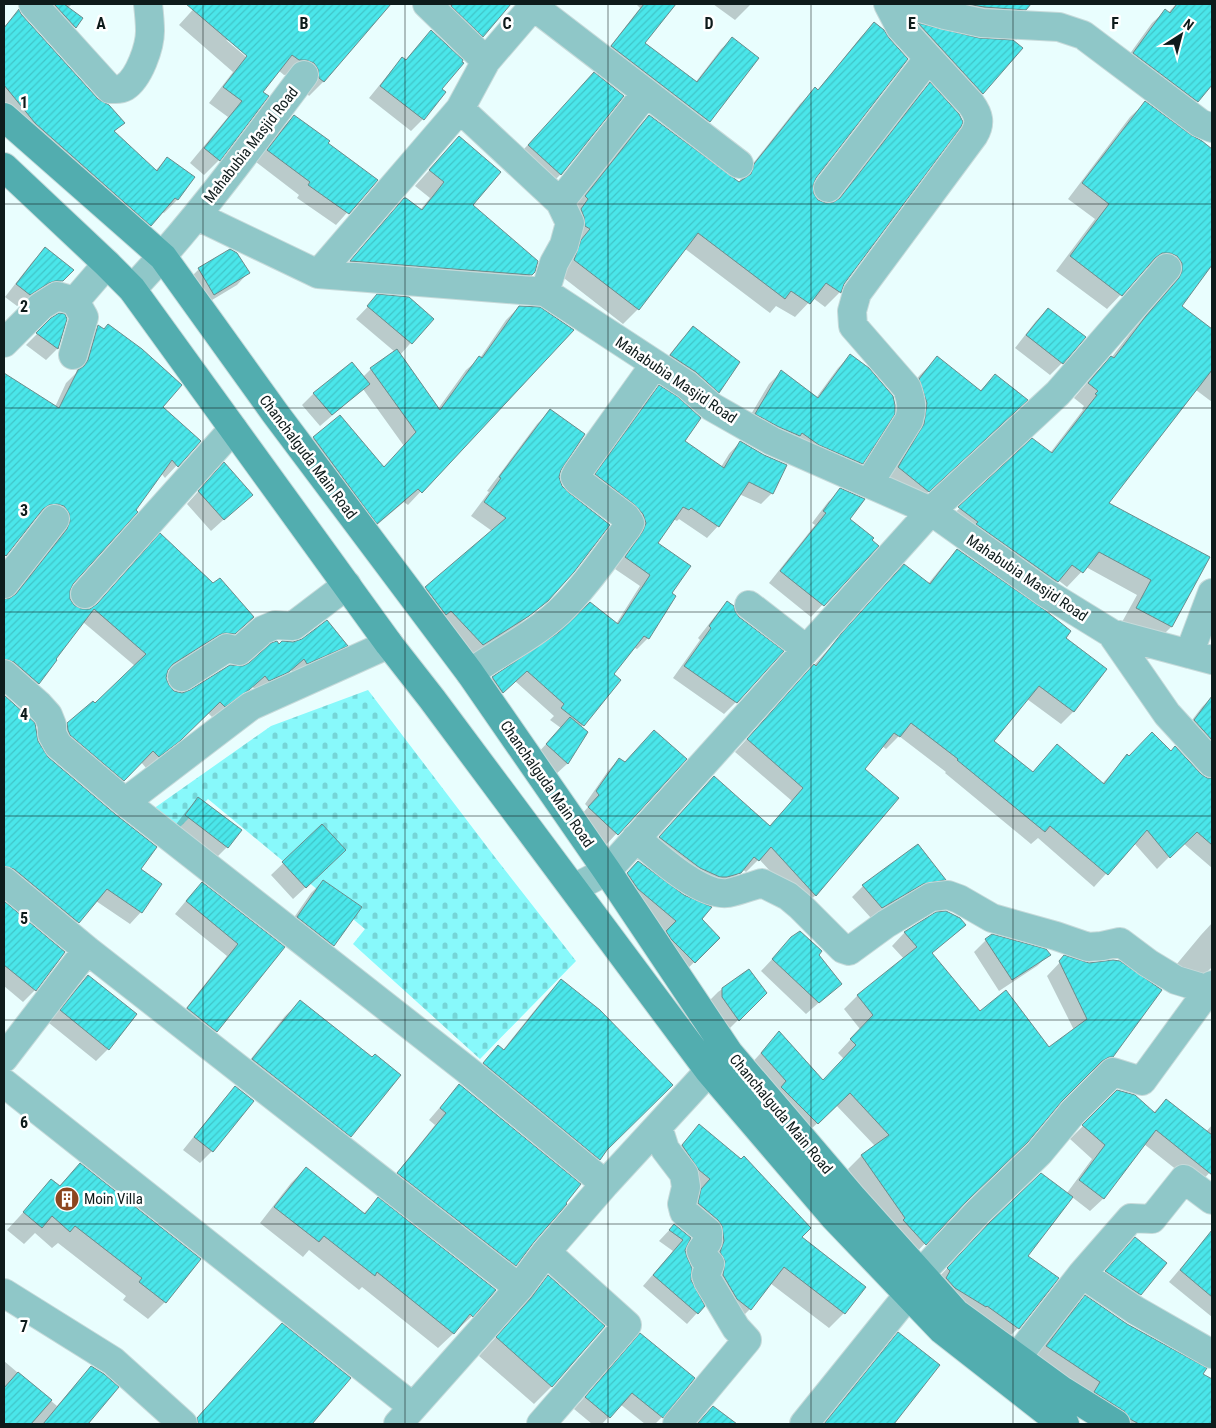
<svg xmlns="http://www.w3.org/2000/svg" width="1216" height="1428" font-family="'Roboto Condensed',sans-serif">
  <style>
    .cemetery { fill: url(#cemetery-stones) }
    .shadow { fill: #0003; fill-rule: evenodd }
    .building { fill: url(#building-hatch); stroke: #6c8b8b }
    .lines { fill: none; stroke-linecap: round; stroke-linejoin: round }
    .minor-casing { stroke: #c6dada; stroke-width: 30 }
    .secondary-casing { stroke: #c6dada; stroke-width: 30 }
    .minor { stroke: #8fc7c8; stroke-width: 28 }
    .secondary { stroke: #52adaf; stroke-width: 28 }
    .grid { fill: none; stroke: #0e1b1b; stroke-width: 1; stroke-opacity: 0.55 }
    .labels { text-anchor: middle; stroke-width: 5; stroke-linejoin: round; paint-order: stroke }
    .street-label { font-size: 15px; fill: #0e1b1b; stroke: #fff }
    .poi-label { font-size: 15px; fill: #0e1b1b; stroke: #fff; text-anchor: start }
    .grid-label { font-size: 16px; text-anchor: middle; font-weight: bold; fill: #0e1b1b; stroke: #fff; stroke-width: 5; stroke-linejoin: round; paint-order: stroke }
  </style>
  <defs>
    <pattern id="cemetery-stones" width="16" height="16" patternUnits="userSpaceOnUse" patternTransform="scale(1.25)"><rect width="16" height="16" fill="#88f9fb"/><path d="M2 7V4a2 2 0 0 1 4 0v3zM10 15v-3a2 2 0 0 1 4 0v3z" fill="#74d5d7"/></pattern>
    <pattern id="building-hatch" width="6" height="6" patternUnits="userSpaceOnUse" patternTransform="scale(1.25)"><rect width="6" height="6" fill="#4ae6ea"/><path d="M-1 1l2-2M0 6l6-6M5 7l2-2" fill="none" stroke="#40c5c8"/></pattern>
  </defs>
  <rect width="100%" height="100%" fill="#e9fefe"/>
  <!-- cemetery -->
  <path class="cemetery" d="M368,690L494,856L576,961L480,1059L353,944L365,929L208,799L176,831L153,809L271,726Z"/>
  <!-- shadow -->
  <path class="shadow" d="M35,4H72L68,8L81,18L65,37Z
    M198,4L207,7L205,4H389L324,81L309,96L291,74L284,75L278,70L261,92L267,96L219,160L204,175L190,163L228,117L209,103L233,72L179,25ZM226,40L233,42L252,59L251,61Z
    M442,4H512L509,5L468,50Z
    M636,4H668L663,9L643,44L695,83L721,49L732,39L709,121L698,132L601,58L640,8Z
    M713,4H751L735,20Z
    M925,4H1029L1009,25Z
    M1176,4H1212V39L1200,55L1212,66V84L1185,114L1121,66L1152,23L1165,11L1168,13Z
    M18,12L98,101L123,123L114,132L155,171L167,158L193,177L177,200L164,213L162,212L137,238L4,115V27Z
    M874,24L811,186L813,195L817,201L826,205L834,204L915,98L930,84L839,293L825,307L813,298L795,317L776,306L770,313L684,248L638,309L623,324L560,275L571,211L634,131L649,116L739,184L740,180L800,104L815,89L817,91L860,38Z
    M918,25L979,40L1021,48L982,93L965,111L901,42Z
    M431,31L440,89L423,119L411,131L369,98L391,71L402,59L405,61Z
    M594,74L561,174L543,192L511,163Z
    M1145,103L1212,151V263L1180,306L1212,330V402L1196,390L1107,503L1208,557L1171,627L1157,641L1122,622L1137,595L1086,567L1067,587L1058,580L1042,596L945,522L1032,440L1050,453L1083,410L1082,409L1084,406L1074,398L1096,372L1111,358L1131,332L1164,294L1168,287L1154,267L1146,268L1107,309L1056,271L1095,219L1068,199L1130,117Z
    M294,116L326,144L376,180L336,225L297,198L299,195L256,162L282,128Z
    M459,137L471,205L534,271L516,290L337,276L389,215L404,200L420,210L430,198L415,186Z
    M45,249L72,270L50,293L36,294L17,306L5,297L33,261Z
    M199,269L248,273L237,285L202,306L187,281Z
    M378,296L432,319L400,355L438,409L466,370L480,358L506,320L519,307L572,330L408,505L404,502L364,536L300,451L314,438L340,417L384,468L404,446L363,389L320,426L302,405L314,393L363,377L371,369L395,352L356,319Z
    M1048,309L1062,363L1050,375L1015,348L1036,321Z
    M52,319H66L57,349L46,360L26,345Z
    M98,327L161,407L199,441L165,478L161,473L72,583L68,591L69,600L73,606L82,611L91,610L94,608L213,585L253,617L222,645L206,646L166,671L165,678L168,686L174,692L182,694L243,667L279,645H346L334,657L295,675L291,670L276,683L257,692L252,686L235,701L212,717L207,712L166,752L146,768L141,762L112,792L56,736L68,724L95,705L135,666L83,622L54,659L55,660L38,684L27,695L4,675V600L11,599L56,541L59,534L45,515L37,516L4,557V439L10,432L4,428V374L55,407L66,383L76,373L86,338Z
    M693,328L718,392L706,404L659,368L681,340Z
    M850,356L862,463L850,475L744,426L769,384L781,372L816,398L838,368Z
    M937,358L980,391L995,375L1008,418L910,509L881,485L902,398L919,376Z
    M659,387L684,441L721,467L729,454L740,442L772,493L761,504L739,494L718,526L707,538L679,519L677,521L673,519L657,543L671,593L648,638L637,649L633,647L612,674L581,728L587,733L567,764L555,775L535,756L561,728L550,720L554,716L515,681L491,704L481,689L493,678L559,634L616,624L640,586L615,569L632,544L635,535L585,486L648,398Z
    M550,411L560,470L547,600L514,629L470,658L413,601L492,531L471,516L489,492L487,491L537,424Z
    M213,475L251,495L211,531L187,504Z
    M841,490L848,519L877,546L811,617L769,583L815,525L812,523L828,502Z
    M957,550L1065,638L1105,669L1073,712L1061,724L1027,699L992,742L1032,773L1057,745L1102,784L1127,756L1129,757L1170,752L1200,775L1207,779H1212V868L1183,843L1157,869L1134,843L1094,887L1038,838L1031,844L945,773L946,772L899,736L886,749L882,746L864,769L816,895L803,907L759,859L746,872L742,869L727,886L647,850L714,778L769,827L792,801L735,752L892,579L928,584L945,563Z
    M727,603L739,618L736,702L724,714L673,678L700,640L698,638L716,615Z
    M4,697L33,724L37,742L47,758L139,869L141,912L130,924L96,901L67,934L4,882Z
    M1212,697V767L1182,733L1202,707Z
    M619,759L625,764L685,759L605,846L577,820L588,807L585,804L608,771Z
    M199,798L240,830L227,847L215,859L174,827L187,810Z
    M322,826L333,862L293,899L271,875Z
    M918,845L944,879L934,890L911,894L871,918L852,897L863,886Z
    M638,862L719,938L682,974L616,886Z
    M323,881L333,945L321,957L286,929L311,893Z
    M190,896L283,947L216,1031L204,1043L176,1021L227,956L175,914Z
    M4,903L64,953L35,990L23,1002L4,986Z
    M937,913L964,925L931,954L980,1012L1049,1049L1074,1030L1047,976L1065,957L1112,1056L1099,1069L1095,1070L1087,1074L912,1257L848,1169L861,1156L875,1146L836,1105L804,1136L748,1067L779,1033L823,1081L844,1059L838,1053L860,1029L844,1009L857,996L904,959L892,946L904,933Z
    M1212,923V967L1198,981L1176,965L1201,935Z
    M792,938L840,984L806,1014L761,971Z
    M986,940L1049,955L1037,966L999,991L974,952Z
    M748,970L765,993L726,1032L706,1004L718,992Z
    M88,976L136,1015L108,1049L96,1061L49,1023L76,988Z
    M561,981L605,1151L584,1174L469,1079L498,1046L503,1050L546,996Z
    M300,1002L372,1058L350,1136L335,1151L238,1075L285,1016Z
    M459,1085L564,1203L515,1265L504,1277L387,1185L435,1125L429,1120Z
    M235,1088L252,1101L212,1151L200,1163L183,1150L224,1099Z
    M1118,1091L1153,1113L1166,1100L1206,1132L1212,1125V1170L1197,1186L1144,1144L1104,1198L1090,1211L1072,1197L1026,1256L1018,1328L1006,1340L936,1280L977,1237L1067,1193L1092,1159L1070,1139Z
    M699,1126L800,1238L864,1287L844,1313L829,1328L770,1283L750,1309L735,1324L711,1277L667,1161Z
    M80,1165L165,1302L148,1319L123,1300L126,1296L58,1243L52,1248L35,1233L24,1244L7,1230L52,1181L59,1186Z
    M306,1168L363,1214L378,1199L472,1316L438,1348L362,1287L359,1290L309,1250L303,1257L260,1223L291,1183Z
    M674,1225L689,1238L684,1250L697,1313L687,1324L643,1286L673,1251L659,1241Z
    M1212,1231V1317L1169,1282Z
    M1123,1251L1140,1294L1128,1306L1095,1283Z
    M548,1277L552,1386L534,1404L479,1356L513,1318L531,1295Z
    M1085,1297L1212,1381V1424H1107L1031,1362L1070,1312Z
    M898,1333L893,1423L895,1424H823L889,1343Z
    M640,1334L662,1417L655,1424H645L620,1404L602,1424H592L574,1409Z
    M270,1337L349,1378L310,1424H192Z
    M4,1361L57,1406L91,1367L117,1388L87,1424H4Z"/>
  <!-- building -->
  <path class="building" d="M54,4H64L83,18L76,28Z
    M186,4H391L324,82L319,78L318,69L314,63L306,60H299L292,55L263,92L269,96L220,161L204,148L242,101L223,87L247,56Z
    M453,4H511L483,37L451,6Z
    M644,4H676L645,43L697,82L732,37L759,58L710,122L611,46Z
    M967,4H1031L1026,10L984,7Z
    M1177,4H1212V85L1198,102L1133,53L1165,9L1170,13Z
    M19,9L21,14L98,99L109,105L125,123L114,131L157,171L167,157L195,177L178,200L175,198L151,226L35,123L4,85V28Z
    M874,22L884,30L889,38L908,59L816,178L813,186L814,194L818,200L826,203L834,202L840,198L930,82L959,114L963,122L961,127L844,284L841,293L826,283L810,304L791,291L785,299L698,233L639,310L574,260L581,240L590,229L585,226L584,217L581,209L588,199L585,196L649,115L739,182L751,174L754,164L815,87L818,90Z
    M918,23L979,38L1013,40L1023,48L983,94Z
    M431,30L463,60L462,62L464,63L442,89L446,92L424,120L380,86L402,57L406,60Z
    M594,72L624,96L561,175L528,145Z
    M1145,101L1191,135L1202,141L1212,149V265L1182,306L1212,329V370L1109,503L1210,557L1172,627L1136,608L1151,580L1099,552L1083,573L1072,565L1058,582L976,524L978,522L958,507L1032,438L1052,453L1097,395L1095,394L1098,391L1088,383L1111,356L1114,358L1146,316L1179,278L1182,271V263L1177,256L1170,253H1162L1155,258L1122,296L1070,256L1109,204L1082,183Z
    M294,115L330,141L328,143L378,180L349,214L308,185L310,182L267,150Z
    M459,136L501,172L473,205L538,261L535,272L532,275L350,261L404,198H406L422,210L444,182L429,170Z
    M45,247L74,270L63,281H55L49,283L30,295L16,284Z
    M230,249L237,253L250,273L214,295L198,268Z
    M377,294L409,297L434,319L412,344L367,306Z
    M519,306L540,307L574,330L422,493L418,489L377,524L313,437L340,415L384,467L416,432L370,368L397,349L440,410L479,356L482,358Z
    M1048,308L1086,337L1063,364L1026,335Z
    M59,313L65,314L67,319L58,349L36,333L51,318Z
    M108,324L142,349L182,385L163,407L201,441L178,467L172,460L136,510L138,512L73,584L70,591V599L74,605L82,609H90L97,604L160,533L213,583L220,578L254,617L235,634L225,633L219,635L173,664L168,670L166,678L169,685L174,691L182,693L190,690L230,665L243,666L249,663L271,643L277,641L279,644L282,641L293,642L302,639L327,620L348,646L307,664L304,659L289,672L269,681L265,676L249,690L225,707L220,702L180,741L159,757L153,751L124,781L70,735L68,730L67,723L93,701L95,703L146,654L94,609L56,659L57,660L39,684L14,662L4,659V599L10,598L16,594L67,529L70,521L69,513L64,506L57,504L49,505L43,509L6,556L4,554V373L59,408L78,370L84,366L88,360L98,325L104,329Z
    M693,326L740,362L719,393L696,372L670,355Z
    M850,354L869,368L893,396L895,405V414L863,464L819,445L802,433L800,436L779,427L755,414L781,370L818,398Z
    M937,356L981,391L995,374L1028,400L929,492L898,467L924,424L927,403L919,379Z
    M352,362L370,384L332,415L313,393Z
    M659,385L678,397L701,418L685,441L724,468L740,441L764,455L787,465L773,494L749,482L719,527L691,508L689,510L683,507L658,543L691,566L672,593L676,596L649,639L644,636L614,674L621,680L584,726L561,708L564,704L527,671L503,693L492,677L558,633L590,602L618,624L650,575L625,557L643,531L646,523L643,514L635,505L595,474Z
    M550,409L585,434L561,470L559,477L562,486L568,492L610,525L574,572L548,601L529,616L483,645L451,611L446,615L425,587L506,518L484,502L501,478L499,477Z
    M224,462L253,495L224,520L198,491Z
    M840,488L865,499L850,519L874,538L872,540L879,546L824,606L780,571L826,513L823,511Z
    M957,549L1046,611L1071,631L1066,638L1107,669L1074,712L1039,686L994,741L1033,772L1057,744L1104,784L1127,754L1129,756L1152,732L1171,751L1175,746L1201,774L1207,778H1212V845L1197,832L1170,858L1147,830L1108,875L1050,826L1045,832L957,760L958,759L911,723L900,737L894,733L865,769L899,798L816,896L771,847L759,861L754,857L741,873L727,877H720L700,868L659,837L714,776L770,826L803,788L747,739L814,664L816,666L841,634L904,564L930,584Z
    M727,601L734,606L735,611L739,617L784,651L737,703L684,666L711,628L709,626Z
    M4,695L35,723L38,741L48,757L115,814L157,847L141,869L162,884L142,913L107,889L79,923L14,869L4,866Z
    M1212,696V740L1194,720Z
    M570,717L588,732L568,764L546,744Z
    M654,730L687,759L618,835L588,807L599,795L596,791L619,758L625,762Z
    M198,797L242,830L228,848L185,815Z
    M322,824L346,850L306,888L282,862Z
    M918,844L946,880L923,884L882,908L862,885Z
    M638,861L684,895L712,907L702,919L720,938L695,963L671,939L666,931L676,921L638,889L627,873Z
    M323,880L362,907L334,946L297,917Z
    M202,882L285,947L217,1032L187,1008L238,944L186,901Z
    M4,901L65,952L36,991L4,965Z
    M946,911L960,918L966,925L932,953L980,1011L1006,990L1049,1047L1087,1019L1059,961L1064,955L1089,963L1113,960L1120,961L1162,990L1113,1057H1109L1102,1061L1062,1101L1028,1142L967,1201L926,1245L903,1220L905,1218L861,1155L889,1135L850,1093L818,1124L781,1087L786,1081L761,1053L779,1031L823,1080L856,1045L850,1039L873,1015L857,995L917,947L904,932L936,912Z
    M800,931L822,951L819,955L842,984L819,1003L772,959L791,937Z
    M992,934L1046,949L1051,955L1012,980L985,939Z
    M749,969L767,993L739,1021L722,997V988Z
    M88,975L137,1014L109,1050L60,1010Z
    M561,979L600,1010L673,1085L607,1150L600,1160L483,1063L498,1045L504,1050Z
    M300,1000L372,1057L375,1054L401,1075L351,1137L252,1059Z
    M459,1084L581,1184L566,1203L567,1204L534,1242L516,1266L397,1173L446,1113L440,1108Z
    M235,1086L254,1101L213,1152L194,1137Z
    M1117,1090L1135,1095L1155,1113L1166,1099L1212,1135V1175L1156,1130L1104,1199L1079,1180L1105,1145L1082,1125Z
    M699,1124L741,1159L744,1156L811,1228L802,1237L866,1287L845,1314L784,1267L751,1310L737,1299L723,1275L725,1261L720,1252L724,1241L722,1226L718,1220L698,1203L701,1189L710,1179L699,1170L682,1145Z
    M80,1163L201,1259L166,1303L139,1282L142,1278L75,1226L70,1232L52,1216L42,1228L23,1212L51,1179L60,1186Z
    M306,1167L365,1214L378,1197L496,1290L473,1317L470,1314L454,1334L377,1272L375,1276L324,1236L319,1242L274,1207Z
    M1041,1173L1073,1197L1028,1256L1059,1278L1019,1329L987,1306L986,1307L955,1288L946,1278L950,1271L947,1268L989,1223Z
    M674,1224L691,1238L685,1250L687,1257L692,1268L691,1280L705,1306L698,1314L653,1275L683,1240L669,1230Z
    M1212,1230V1297L1180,1270Z
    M1135,1237L1167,1263L1141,1295L1105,1271Z
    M548,1275L605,1326L552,1387L496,1337L531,1298Z
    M1085,1295L1127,1324L1207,1368L1203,1374L1212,1379V1424H1139L1130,1419L1124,1411L1094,1392L1100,1382L1046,1346Z
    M282,1323L351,1378L312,1424H198L197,1418Z
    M898,1332L940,1365L894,1424H824Z
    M640,1333L695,1378L663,1418L632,1393L610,1418L585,1397Z
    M91,1366L104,1374L119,1387L88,1424H43Z
    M18,1372L52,1400L31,1424H4V1388Z
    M713,1406L737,1424H697Z"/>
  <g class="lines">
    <defs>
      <path id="minor" d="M33,4L110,89C116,89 120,90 125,87C139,78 150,47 150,31C150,22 149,13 148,4
        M427,4L486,61
        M907,4L945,15L982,23L1059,27L1083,35L1200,123L1212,128
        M533,6L739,164
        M460,109L560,202L570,223L564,245L554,263L545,292
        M828,188L928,59
        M560,202L646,93
        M197,216L318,274L545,292L687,385L712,407L772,441L931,511L1046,593L1111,633L1212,660
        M318,274L460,109L486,61L535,4
        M132,289C195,223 249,148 304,75
        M4,343L41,306L57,296L75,301
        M73,355L84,317L75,301L107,264
        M869,483L909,420C913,407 911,400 907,388L853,326L852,311L857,293L974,135C981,123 979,115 971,104L900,27L888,4
        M4,584L55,519
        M85,594L233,429
        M749,605L806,649
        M1111,633L1167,714L1212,763
        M1189,654L1212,593
        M470,673C499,652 532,637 559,612C585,587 605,557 627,528L630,523L626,517L577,480L575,477L577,473L655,364
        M4,674L39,705L48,715L52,725V734L58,745L125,802L251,706L389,644
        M182,677L227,648L239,651L263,630L275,625L293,626L347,585
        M125,802L467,1070L605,1184
        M636,838C656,855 701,897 728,893C739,891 751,886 762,883L788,896L800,906L843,949L849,951L886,924L931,897L948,895L959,899L992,918L1056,936L1088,947L1102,946L1120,942L1148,963L1176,980L1209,990
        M4,881L87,950L519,1288
        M574,888L607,871L931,511L1058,393L1167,268
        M4,1058L87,950
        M4,1083L413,1407
        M658,1127L665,1149L684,1174L686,1187L682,1204L684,1212L708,1232V1241L701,1251L704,1258L710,1264L706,1275L708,1281L736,1328L747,1340L677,1424
        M1082,1274L1135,1310L1212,1354
        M4,1293L113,1361L183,1424
        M1017,1357L1082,1274L1131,1218L1152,1219L1184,1179L1212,1200
        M398,1424L519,1288L546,1252L605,1184L709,1071L726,1056
        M541,1424L627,1325L546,1252
        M804,1424L908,1295L921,1273L978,1212L1039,1153L1073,1112L1113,1072L1142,1081L1212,985"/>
      <path id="secondary" d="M4,117L163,257L275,413L470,673L607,871L729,1053L852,1197L956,1313L1063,1391L1116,1424
        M4,167L107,264L132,289L389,644L432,699L709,1071L833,1216L942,1330L1048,1413L1065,1424"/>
    </defs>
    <!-- minor casing -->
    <use href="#minor" class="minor-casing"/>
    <!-- secondary casing -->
    <use href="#secondary" class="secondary-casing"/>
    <!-- minor -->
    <use href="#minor" class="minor"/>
    <!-- secondary -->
    <use href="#secondary" class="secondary"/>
  </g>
  <!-- grid -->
  <path class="grid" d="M203,4V1424M405,4V1424M608,4V1424M811,4V1424M1013,4V1424M4,204H1212M4,408H1212M4,612H1212M4,816H1212M4,1020H1212M4,1224H1212"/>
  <!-- icons -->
  <defs>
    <symbol id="building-disc" viewBox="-11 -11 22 22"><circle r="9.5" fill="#8c461f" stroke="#fff"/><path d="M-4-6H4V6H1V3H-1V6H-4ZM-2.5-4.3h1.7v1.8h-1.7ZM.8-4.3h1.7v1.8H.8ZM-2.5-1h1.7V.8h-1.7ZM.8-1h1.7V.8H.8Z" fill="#fff"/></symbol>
  </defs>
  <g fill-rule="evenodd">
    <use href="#building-disc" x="53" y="1185" width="28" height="28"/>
  </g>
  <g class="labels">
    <!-- street labels -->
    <g class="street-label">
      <text transform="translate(251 145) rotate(-52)" y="5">Mahabubia Masjid Road</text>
      <text transform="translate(676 380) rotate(34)" y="5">Mahabubia Masjid Road</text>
      <text transform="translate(308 457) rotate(53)" y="5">Chanchalguda Main Road</text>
      <text transform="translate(1027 578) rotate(34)" y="5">Mahabubia Masjid Road</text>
      <text transform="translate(547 784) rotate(55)" y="5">Chanchalguda Main Road</text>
      <text transform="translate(781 1114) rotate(50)" y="5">Chanchalguda Main Road</text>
    </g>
    <!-- poi labels -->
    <g class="poi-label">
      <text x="84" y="1204">Moin Villa</text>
    </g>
  </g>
  <g class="grid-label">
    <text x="101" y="29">A</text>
    <text x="304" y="29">B</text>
    <text x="507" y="29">C</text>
    <text x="709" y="29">D</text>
    <text x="912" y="29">E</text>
    <text x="1115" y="29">F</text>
    <text x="24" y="108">1</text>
    <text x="24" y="312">2</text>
    <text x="24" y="516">3</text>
    <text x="24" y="720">4</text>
    <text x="24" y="924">5</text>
    <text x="24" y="1128">6</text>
    <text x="24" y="1332">7</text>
  </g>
  <!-- border -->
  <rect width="1216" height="1428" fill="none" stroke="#0e1b1b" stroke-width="10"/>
  <!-- north arrow -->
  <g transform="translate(1181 35) rotate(36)" stroke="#ffffff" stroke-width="4" paint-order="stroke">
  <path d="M0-4L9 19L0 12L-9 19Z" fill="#0e1b1b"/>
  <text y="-8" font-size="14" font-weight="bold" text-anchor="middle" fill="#0e1b1b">N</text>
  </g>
</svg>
